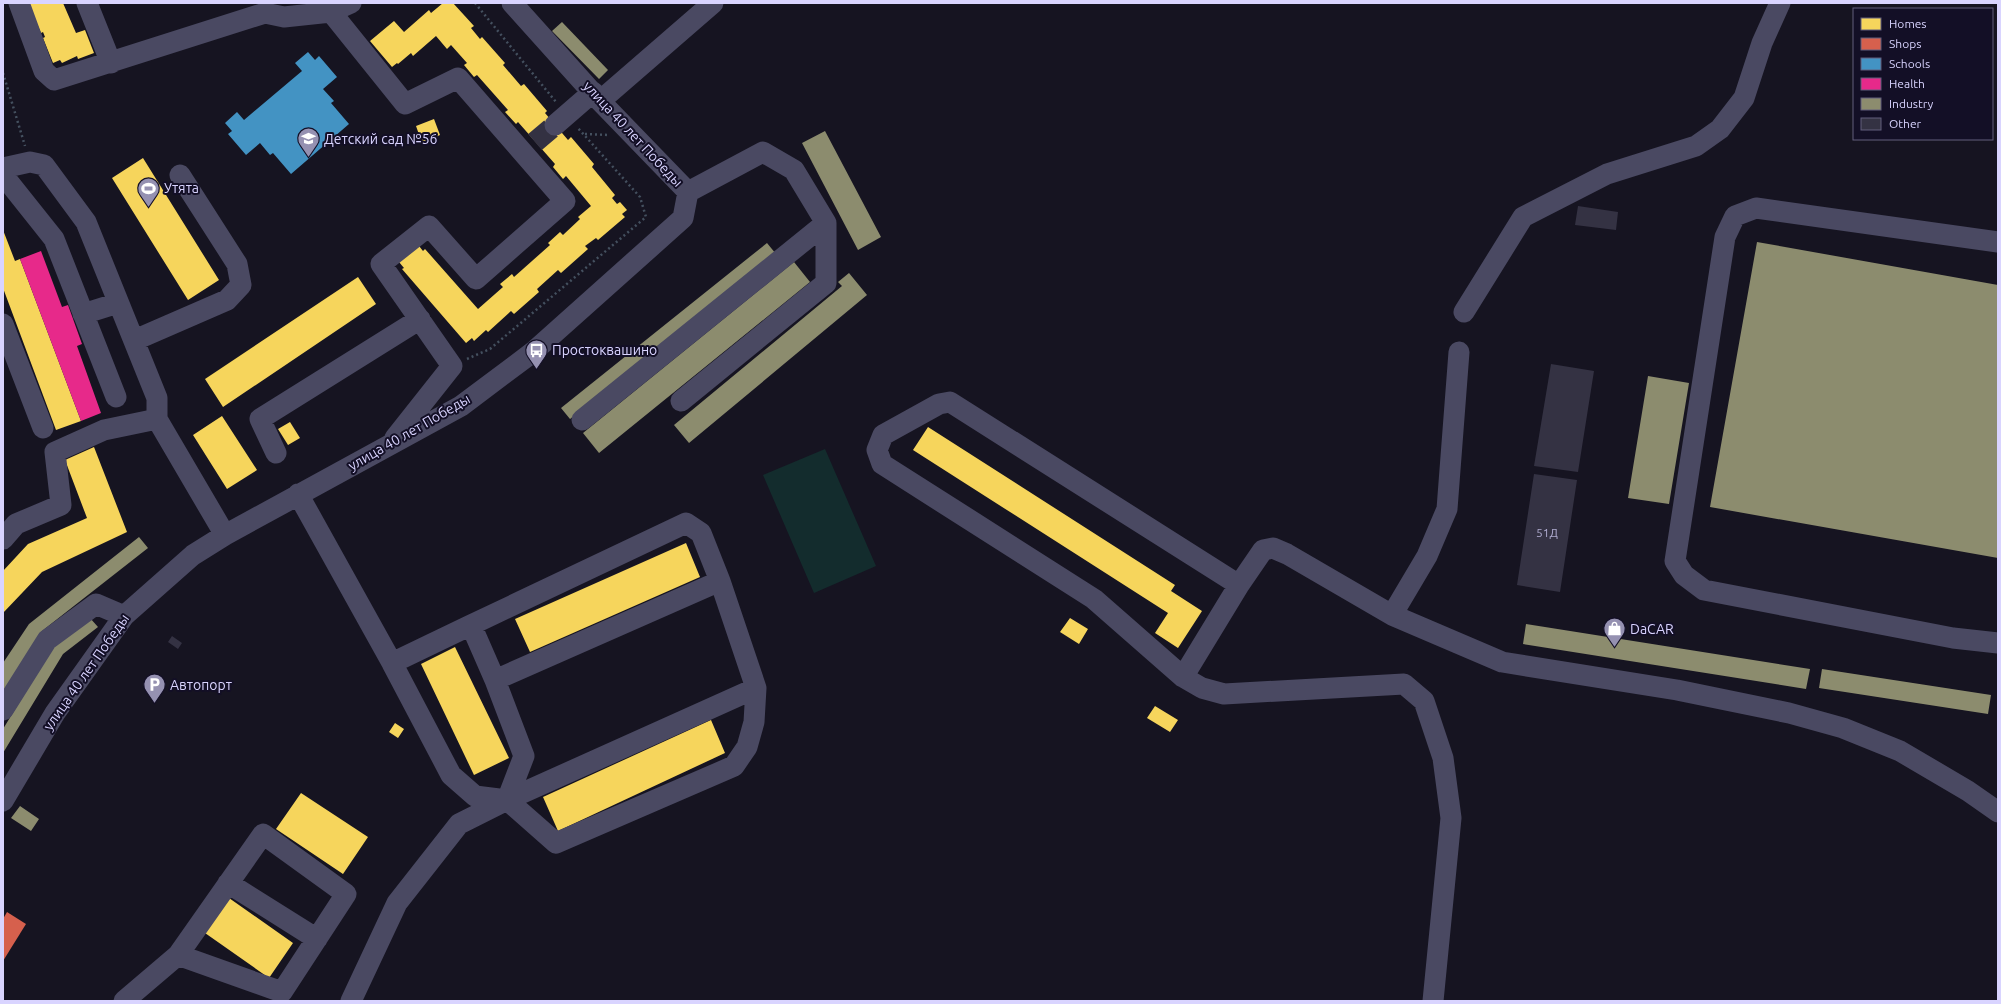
<svg xmlns="http://www.w3.org/2000/svg" width="2001" height="1004" font-family="Ubuntu,sans-serif">
  <style>
    .green { fill: #132c2d }
    .homes { fill: #f6d55c }
    .shops { fill: #d6604d }
    .schools { fill: #4393c3 }
    .health { fill: #e7298a }
    .industry { fill: #8c8c6e }
    .building { fill: #343243 }
    .lines { fill: none; stroke-linecap: round; stroke-linejoin: round }
    .minor-tunnel { stroke: #333142; stroke-width: 21; stroke-dasharray: 21 10; stroke-linecap: butt }
    .path { stroke: #44505f; stroke-width: 2.5; stroke-dasharray: 2 3; stroke-linecap: butt }
    .minor { stroke: #4a4962; stroke-width: 21 }
    .labels { text-anchor: middle; stroke-width: 4; stroke-linejoin: round; paint-order: stroke }
    .number-label { font-size: 12px; fill: #b0acd0 }
    .street-label { font-size: 14px; fill: #d9d4ff; stroke: #130f26 }
    .poi-label { font-size: 14px; fill: #d9d4ff; stroke: #130f26; text-anchor: start }
  </style>
  <rect width="100%" height="100%" fill="#161421"/>
  <!-- green -->
  <path class="green" d="M825,449L876,566L814,593L763,475Z"/>
  <!-- homes -->
  <path class="homes" d="M28,3H63L76,33L85,30L94,53L78,59L77,56L62,63L60,60L53,63L43,38L45,37L43,32L41,33Z
    M443,3H453L474,26L471,28L480,39L482,37L505,63L503,65L521,86L524,84L547,111L545,113L568,140L571,137L594,164L592,167L615,195L612,198L617,204L620,202L627,210L622,214L625,217L598,240L596,238L585,246L588,249L561,273L558,270L537,289L539,292L514,314L511,311L488,332L486,330L474,341L472,338L466,343L402,269L404,268L399,262L419,246L423,251L425,249L478,309L503,287L500,284L512,274L514,277L550,245L548,243L560,232L563,235L580,219L578,217L591,206L566,176L563,179L553,167L555,164L518,122L516,124L505,112L508,110L477,75L474,77L464,65L467,63L451,45L447,49L436,36L413,56L411,53L398,64L397,63L392,67L370,41L394,21L404,32L429,10L431,13Z
    M434,119L440,135L422,143L416,126Z
    M143,158L219,280L188,300L112,178Z
    M3,230L15,261L20,259L81,421L56,430L3,288Z
    M358,277L376,304L223,407L205,379Z
    M222,416L257,470L227,489L193,435Z
    M290,422L300,438L288,445L278,429Z
    M928,427L1175,585L1171,591L1202,611L1178,648L1155,633L1168,613L913,450Z
    M94,447L127,532L42,572L3,613V571L28,544L87,518L65,460Z
    M686,543L700,577L530,652L515,619Z
    M1070,618L1088,629L1079,644L1060,632Z
    M455,647L509,758L474,775L421,664Z
    M1155,706L1178,720L1170,732L1147,718Z
    M711,720L725,753L558,831L543,797Z
    M395,723L404,729L398,738L389,732Z
    M301,793L368,837L343,874L276,829Z
    M229,898L293,943L269,978L205,933Z"/>
  <!-- shops -->
  <path class="shops" d="M7,912L26,924L3,961V919Z"/>
  <!-- schools -->
  <path class="schools" d="M308,52L315,60L319,56L337,77L323,89L334,101L331,103L349,124L291,174L273,153L270,155L260,143L246,155L228,134L232,131L225,123L237,112L244,120L302,71L295,63Z"/>
  <!-- health -->
  <path class="health" d="M41,251L62,307L68,305L82,344L77,346L101,413L81,421L20,259Z"/>
  <!-- industry -->
  <path class="industry" d="M562,22L608,70L599,79L552,31Z
    M825,131L881,237L858,250L802,143Z
    M1757,242L1998,285V558L1710,507Z
    M767,243L776,254L570,419L561,408Z
    M794,262L810,282L599,453L583,433Z
    M849,273L867,295L689,443L674,425L842,286L838,282Z
    M1648,376L1689,383L1669,504L1628,498Z
    M139,537L148,548L42,631L3,693V663L29,624Z
    M90,618L98,627L63,654L3,753V729L53,647Z
    M1526,624L1810,669L1806,689L1523,644Z
    M1822,669L1991,695L1988,714L1819,688Z
    M20,806L39,819L31,831L11,818Z"/>
  <!-- building -->
  <path class="building" d="M1578,206L1618,212L1616,230L1575,225Z
    M1551,364L1594,371L1578,472L1534,466Z
    M1534,474L1577,480L1560,592L1517,585Z
    M172,636L182,643L178,649L168,642Z"/>
  <g class="lines">
    <!-- minor-tunnel -->
    <path class="minor-tunnel" d="M535,142L555,125"/>
    <!-- path -->
    <path class="path" d="M475,3L556,102
      M3,73L25,146
      M585,134L609,135
      M467,359L490,349L646,217L640,197L577,127"/>
    <!-- minor -->
    <path class="minor" d="M19,3L44,71L54,80L265,13L284,17L331,12L351,3
      M87,3L111,63
      M331,12L405,104L458,78L565,201L476,279L429,226L381,264L452,366L395,438
      M600,101L713,3
      M555,125L593,92
      M3,168L30,162L44,165L86,222L157,398V419L225,535
      M3,175L54,239L116,397
      M1998,242L1756,208L1735,216L1725,237L1675,561L1684,575L1704,590L1953,638L1998,643
      M1464,312L1523,217L1607,174L1696,146L1720,129L1744,98L1762,43L1780,3
      M83,314L118,303
      M3,324L43,428
      M135,340L227,300L241,285L237,264L180,175
      M1459,352L1447,509L1427,556L1392,615L1502,662L1677,690L1789,713L1843,728L1900,751L1968,791L1998,812
      M681,401L826,283V223L794,170L763,152L688,192
      M582,420L826,223
      M276,453L260,419L420,319
      M298,494L392,663L451,775L475,796L507,800L556,843L734,766L747,747L754,722L756,688
      M3,539L16,524L61,505L55,452L104,430L157,419
      M1239,585L1263,550L1273,548L1287,554L1392,615
      M471,625L686,523L701,533L720,581
      M392,663L471,625L495,680
      M1183,677L1239,585L950,402L939,404L883,435L877,450L882,464L1094,599L1183,677L1202,688L1224,694L1404,684L1424,701L1443,758L1451,818L1433,1001
      M3,710L47,640L96,604L124,616
      M3,801L55,713L124,616L193,555L225,535L461,406L533,352L683,218L688,192L600,101L512,3
      M228,883L317,939
      M124,1001L178,955L263,834L346,894L282,992L178,955
      M351,1001L397,903L459,824L507,800L756,688L720,581L495,680L524,756L507,800"/>
  </g>
  <!-- icons -->
  <defs>
    <symbol id="school-pin" viewBox="-11 -11 22 30"><path d="M0 17L-7.5 6A9.5 9.5 0 1 1 7.5 6Z" fill="#9591b1" stroke="#130f26"/><path d="M0-5L7-2L0 1L-7-2ZM-4 1L0 2.5L4 1V4Q0 6-4 4Z" fill="#fff"/></symbol>
    <symbol id="stadium-pin" viewBox="-11 -11 22 30"><path d="M0 17L-7.5 6A9.5 9.5 0 1 1 7.5 6Z" fill="#9591b1" stroke="#130f26"/><path d="M0-5a6.5 5 0 1 0 0 10a6.5 5 0 1 0 0-10ZM-3.5-1.8h7v3.6h-7Z" fill="#fff"/></symbol>
    <symbol id="bus-pin" viewBox="-11 -11 22 30"><path d="M0 17L-7.5 6A9.5 9.5 0 1 1 7.5 6Z" fill="#9591b1" stroke="#130f26"/><path d="M-5-6H5V4H4V6H2V4H-2V6H-4V4H-5ZM-3.5-4V0h7V-4ZM-3.5 1.2v1.5H-2V1.2ZM2 1.2v1.5H3.5V1.2Z" fill="#fff"/></symbol>
    <symbol id="shop-pin" viewBox="-11 -11 22 30"><path d="M0 17L-7.5 6A9.5 9.5 0 1 1 7.5 6Z" fill="#9591b1" stroke="#130f26"/><path d="M-5-2.5h2.3a2.7 3.5 0 0 1 5.4 0H5L5.5 6h-11ZM-1.5-2.5h3a1.5 2.3 0 0 0-3 0Z" fill="#fff"/></symbol>
    <symbol id="parking-pin" viewBox="-11 -11 22 30"><path d="M0 17L-7.5 6A9.5 9.5 0 1 1 7.5 6Z" fill="#9591b1" stroke="#130f26"/><path d="M-3.5-5.5H1a3.5 3.5 0 0 1 0 7H-1V5.5H-3.5ZM-1-3.4V-.6H.8a1.4 1.4 0 0 0 0-2.8Z" fill="#fff"/></symbol>
  </defs>
  <g fill-rule="evenodd">
    <use href="#school-pin" x="296" y="126" width="25" height="34"/>
    <use href="#stadium-pin" x="136" y="176" width="25" height="34"/>
    <use href="#bus-pin" x="524" y="338" width="25" height="34"/>
    <use href="#shop-pin" x="1602" y="616" width="25" height="34"/>
    <use href="#parking-pin" x="142" y="672" width="25" height="34"/>
  </g>
  <g class="labels">
    <!-- number labels -->
    <g class="number-label">
      <text x="1547" y="537">51Д</text>
    </g>
    <!-- street labels -->
    <g class="street-label">
      <text transform="translate(633 134) rotate(47)" y="5">улица 40 лет Победы</text>
      <text transform="translate(409 432) rotate(-30)" y="5">улица 40 лет Победы</text>
      <text transform="translate(86 672) rotate(-55)" y="5">улица 40 лет Победы</text>
    </g>
    <!-- poi labels -->
    <g class="poi-label">
      <text x="324" y="144">Детский сад №56</text>
      <text x="164" y="193">Утята</text>
      <text x="552" y="355">Простоквашино</text>
      <text x="1630" y="634">DaCAR</text>
      <text x="170" y="690">Автопорт</text>
    </g>
  </g>
  <!-- border -->
  <rect width="2001" height="1004" fill="none" stroke="#d9d4ff" stroke-width="8"/>
  <!-- legend -->
  <rect x="1853" y="8" width="140" height="132" fill="#130f26" stroke="#625e7d"/>
  <rect x="1861" y="18" width="20" height="12" fill="#f6d55c" stroke="#625e7d"/>
  <text x="1889" y="28" font-size="12" fill="#d9d4ff">Homes</text>
  <rect x="1861" y="38" width="20" height="12" fill="#d6604d" stroke="#625e7d"/>
  <text x="1889" y="48" font-size="12" fill="#d9d4ff">Shops</text>
  <rect x="1861" y="58" width="20" height="12" fill="#4393c3" stroke="#625e7d"/>
  <text x="1889" y="68" font-size="12" fill="#d9d4ff">Schools</text>
  <rect x="1861" y="78" width="20" height="12" fill="#e7298a" stroke="#625e7d"/>
  <text x="1889" y="88" font-size="12" fill="#d9d4ff">Health</text>
  <rect x="1861" y="98" width="20" height="12" fill="#8c8c6e" stroke="#625e7d"/>
  <text x="1889" y="108" font-size="12" fill="#d9d4ff">Industry</text>
  <rect x="1861" y="118" width="20" height="12" fill="#343243" stroke="#625e7d"/>
  <text x="1889" y="128" font-size="12" fill="#d9d4ff">Other</text>
</svg>
